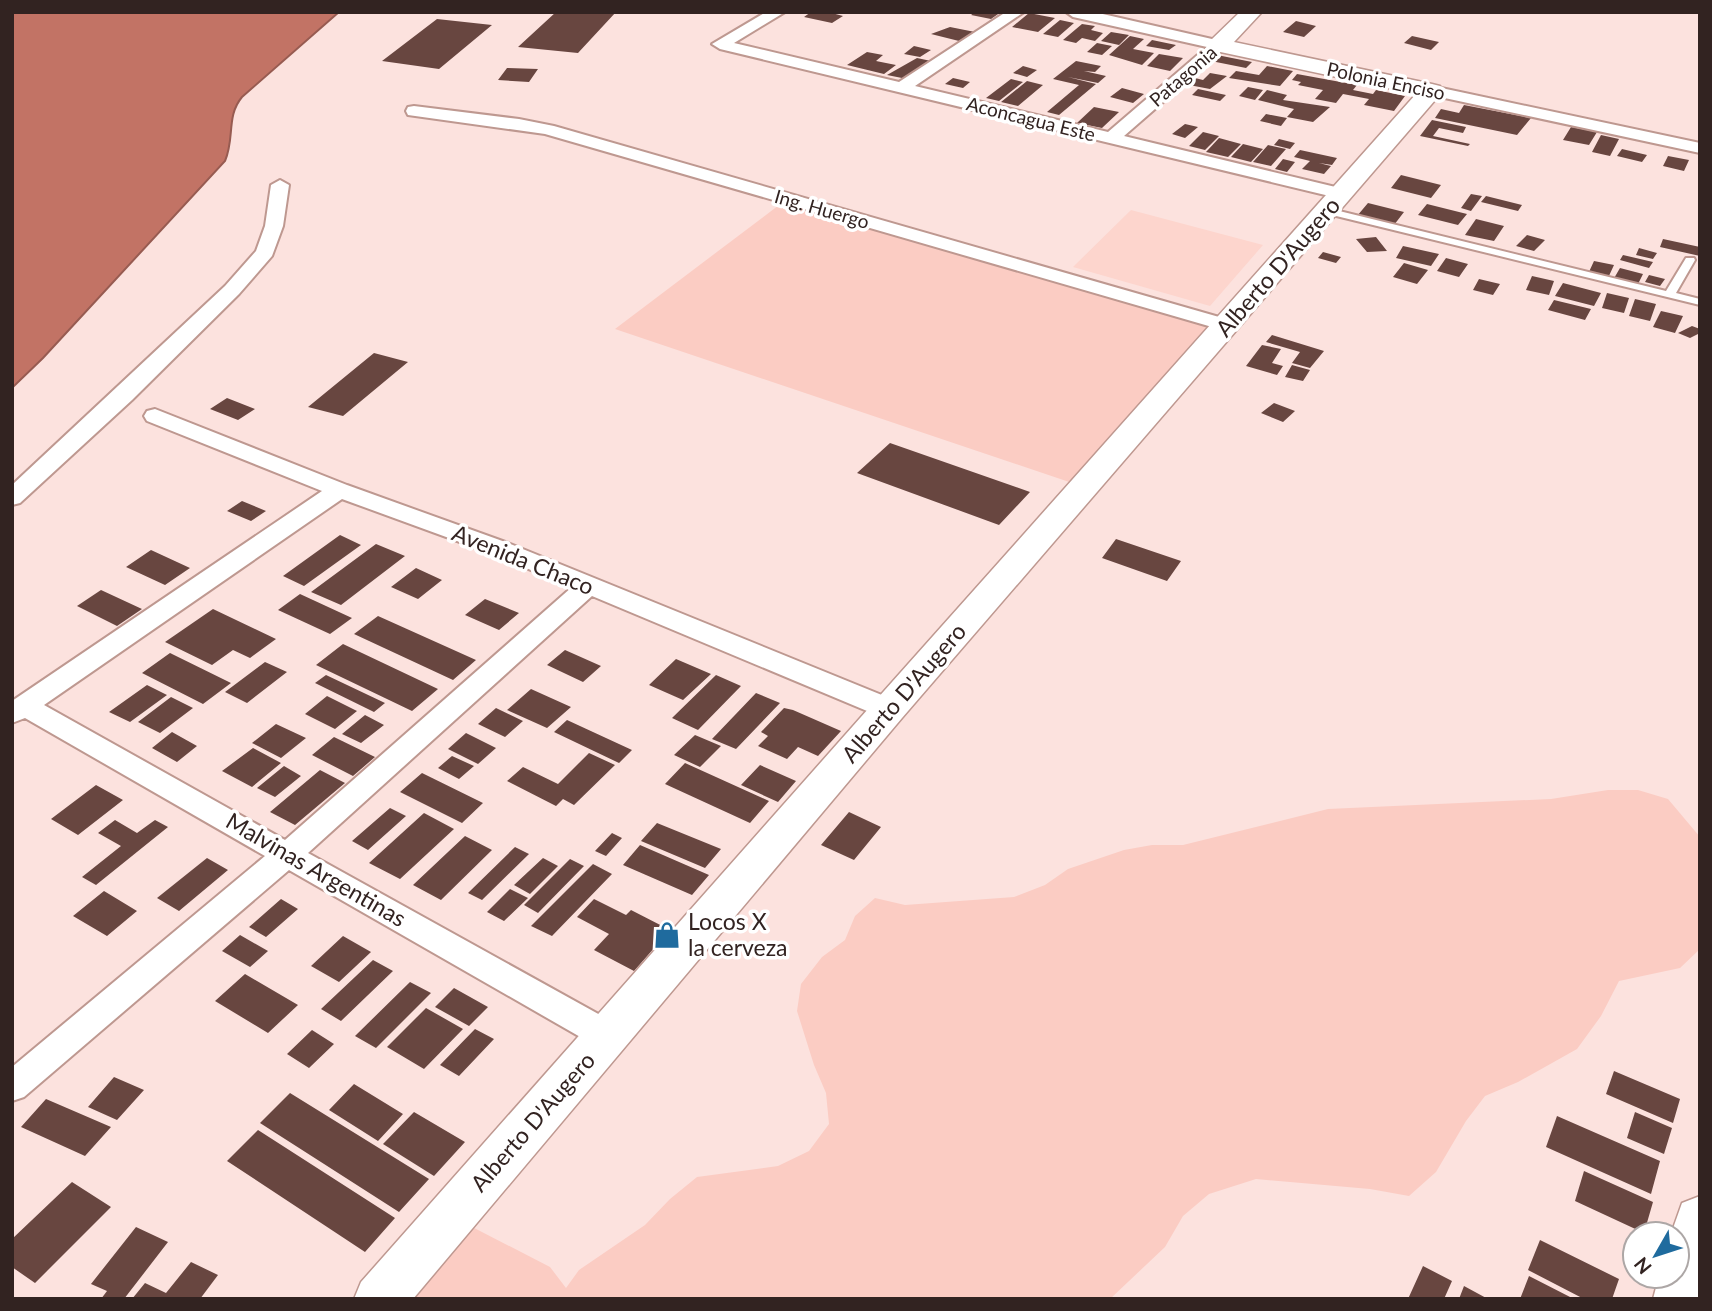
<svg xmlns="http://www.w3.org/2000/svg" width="1712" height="1311" font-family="Lato,sans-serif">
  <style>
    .built { fill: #fdd5cd }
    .green { fill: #fbccc3 }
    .water { fill: #c27365; stroke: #975b51; stroke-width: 2 }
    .building { fill: #684640 }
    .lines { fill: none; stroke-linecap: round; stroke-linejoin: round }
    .service-casing { stroke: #be9890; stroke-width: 4 }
    .minor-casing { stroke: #be9890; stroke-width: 4 }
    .secondary-casing { stroke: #be9890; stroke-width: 3 }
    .service { fill: #fff; fill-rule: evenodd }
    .minor { fill: #fff; fill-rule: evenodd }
    .secondary { fill: #fff; fill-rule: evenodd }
    .labels { text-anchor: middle; stroke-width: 7; stroke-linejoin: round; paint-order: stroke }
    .far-street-label { font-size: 19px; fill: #322321; stroke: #fff }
    .street-label { font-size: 23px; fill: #322321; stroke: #fff }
    .poi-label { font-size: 23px; fill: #322321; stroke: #fff; text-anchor: start }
  </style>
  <rect width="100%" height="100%" fill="#fce2de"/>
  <!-- built -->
  <path class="built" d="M1131,210L1263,245L1210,306L1073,267Z"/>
  <!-- green -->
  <path class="green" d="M787,199L1226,325L1084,487L615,329Z
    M1608,790H1638L1668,799L1700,837V949L1680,968L1619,981L1601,1016L1577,1049L1518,1082L1485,1096L1466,1121L1436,1172L1409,1196L1370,1189L1256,1179L1209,1194L1183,1216L1165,1247L1110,1299H380L451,1216L550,1267L566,1288L579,1270L645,1225L670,1199L697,1177L778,1166L809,1151L829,1124L826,1093L814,1065L797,1011L801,984L822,957L845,940L855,916L875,898L905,905L1014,897L1045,885L1068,869L1124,850L1152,845H1183L1328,809L1551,799Z"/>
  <!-- water -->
  <path class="water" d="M12,12H339L242,97C226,116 235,138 225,161L43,358L12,388Z"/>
  <!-- building -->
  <path class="building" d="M556,12H616L578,53L518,47Z
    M811,12H828L843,16L832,23L804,17Z
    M975,12H1001L991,19L971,15Z
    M1029,13L1055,18L1038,32L1012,27Z
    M437,19L492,25L439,69L382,61Z
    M1060,20L1074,23L1058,37L1043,34Z
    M1296,21L1316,26L1304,37L1283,32Z
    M1082,24L1095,26L1091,30L1103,33L1095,41L1082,38L1076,43L1063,40Z
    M950,27L975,32L959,41L931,34Z
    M1111,32L1129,35L1119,45L1101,41Z
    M1130,36L1144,39L1133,49L1154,53L1142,65L1109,55Z
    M1412,36L1439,42L1431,50L1404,43Z
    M1152,40L1176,45L1169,50L1146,46Z
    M1097,43L1112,46L1102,55L1087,52Z
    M914,46L931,50L920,57L904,54Z
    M867,52L883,55L876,61L896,65L884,74L847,65Z
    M1159,54L1183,58L1170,71L1147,66Z
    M1217,55L1252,62L1246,68L1211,61Z
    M917,58L931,61L907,79L887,75Z
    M1076,61L1101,66L1095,72L1084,71L1106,76L1098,83L1068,77L1096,84L1059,115L1047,112L1079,85L1053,79Z
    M1023,66L1037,70L1027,77L1013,73Z
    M1267,66L1293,71L1280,86L1229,78L1236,71L1259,75Z
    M507,68L538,69L529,82L498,80Z
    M1210,73L1227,76L1210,89L1189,85L1195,78L1203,80Z
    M1297,74L1357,85L1353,90L1373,94L1376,90L1405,96L1394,111L1364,105L1369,99L1343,94L1336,103L1315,99L1323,90L1298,85L1301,82L1292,80Z
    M953,78L970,82L963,88L945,84Z
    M1011,79L1023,82L999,101L986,98Z
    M1027,81L1043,85L1018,106L1001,102Z
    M1248,87L1263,90L1255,100L1239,96Z
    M1122,88L1144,94L1133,103L1110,97Z
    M1198,89L1226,95L1220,101L1192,95Z
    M1267,90L1287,95L1283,100L1330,107L1313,122L1287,117L1294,109L1258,100Z
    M1464,105L1531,118L1517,135L1435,118L1441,109L1459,113Z
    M1094,107L1119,112L1102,128L1077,123Z
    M1266,114L1287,118L1281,126L1260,121Z
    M1432,120L1466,127L1463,133L1439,128L1433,136L1470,144L1468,146L1420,136Z
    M1185,124L1198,127L1185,138L1172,134Z
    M1571,127L1597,132L1589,145L1563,140Z
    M1203,132L1219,136L1205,150L1189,146Z
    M1601,135L1619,139L1610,156L1592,152Z
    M1219,138L1241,144L1228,157L1206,152Z
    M1279,139L1295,143L1290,149L1274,145Z
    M1243,144L1263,149L1251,162L1231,157Z
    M1268,145L1286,149L1271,166L1253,162Z
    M1622,149L1647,155L1642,162L1617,156Z
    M1300,150L1337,158L1332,165L1319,163L1331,166L1324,174L1302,169L1310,161L1294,157Z
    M1668,156L1689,160L1684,171L1663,166Z
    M1283,159L1295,162L1287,172L1275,169Z
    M1401,175L1441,185L1431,198L1391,188Z
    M1471,194L1482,196L1471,211L1461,208Z
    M1486,196L1522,205L1518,211L1481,202Z
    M1368,203L1404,212L1394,225L1357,216Z
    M1427,204L1467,214L1458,225L1418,215Z
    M1476,219L1504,226L1494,241L1465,235Z
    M1527,235L1545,240L1534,251L1516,246Z
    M1376,237L1387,251L1367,252L1356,239Z
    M1663,239L1700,247V256L1660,247Z
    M1403,246L1439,254L1431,266L1396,258Z
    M1639,248L1657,253L1653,259L1636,255Z
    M1323,252L1341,257L1336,263L1318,258Z
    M1623,255L1653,262L1649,268L1620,260Z
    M1446,258L1468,264L1459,277L1437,271Z
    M1594,261L1614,265L1608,278L1588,274Z
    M1404,263L1428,270L1417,284L1393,277Z
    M1620,268L1643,274L1637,286L1613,280Z
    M1649,275L1665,279L1660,286L1645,282Z
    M1532,276L1554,281L1549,295L1526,290Z
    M1479,279L1500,284L1493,295L1473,290Z
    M1563,283L1601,293L1594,306L1555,296Z
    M1607,293L1629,298L1624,313L1602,308Z
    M1635,299L1656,304L1650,321L1629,316Z
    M1554,300L1591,309L1585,320L1548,310Z
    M1661,311L1683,316L1675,333L1653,327Z
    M1692,326L1700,329V333L1690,338L1678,333Z
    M1272,335L1324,351L1310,368L1292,363L1300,352L1266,342Z
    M1262,345L1281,349L1272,363L1283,366L1277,375L1246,366Z
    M374,353L408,362L343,416L308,407Z
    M1292,365L1310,370L1303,381L1285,377Z
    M227,398L255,409L238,420L210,409Z
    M1274,403L1295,411L1283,422L1261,413Z
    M890,443L1030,492L999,525L857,473Z
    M242,501L266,511L251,521L227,511Z
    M340,535L361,545L304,586L283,576Z
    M1116,539L1181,561L1167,581L1102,558Z
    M376,544L405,556L341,605L311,592Z
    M151,550L190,568L165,585L126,567Z
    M416,568L442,580L418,599L391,587Z
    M101,590L142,609L117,626L77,606Z
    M300,594L352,618L330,634L278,610Z
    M485,599L519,613L499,630L465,615Z
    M213,609L276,639L250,658L233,650L212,665L165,642Z
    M378,616L476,660L453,680L354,634Z
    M343,644L438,689L412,711L316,665Z
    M565,650L601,666L583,682L547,665Z
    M170,653L231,683L203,704L142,673Z
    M676,659L711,674L683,700L649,685Z
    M265,662L287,672L247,703L225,692Z
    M326,675L385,703L374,712L315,683Z
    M716,675L741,686L698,730L672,718Z
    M147,685L167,695L130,722L109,712Z
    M531,689L571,707L547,728L507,710Z
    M756,693L780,703L736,749L712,739Z
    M327,696L357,711L335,729L305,714Z
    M171,697L193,708L160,733L138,722Z
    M496,708L523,721L505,737L478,724Z
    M784,708L793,710L841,731L818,756L798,747L787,759L758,746L768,736L761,732Z
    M365,715L384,725L361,743L342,734Z
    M567,720L632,750L619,763L554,732Z
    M276,724L306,738L281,758L252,743Z
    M172,732L197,746L177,762L152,748Z
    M466,733L496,748L478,764L448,749Z
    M695,735L721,746L700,767L674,755Z
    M334,737L375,757L353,776L312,755Z
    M253,748L281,763L252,787L222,771Z
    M589,753L615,765L574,805L563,799L556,806L507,781L523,767L558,784Z
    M452,756L474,766L459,779L438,768Z
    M685,763L769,801L750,823L665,784Z
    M760,765L796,781L778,802L741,785Z
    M284,766L301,776L275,797L257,788Z
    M320,770L345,783L295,825L270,812Z
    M422,773L483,803L462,823L400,792Z
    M96,785L123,800L78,835L51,819Z
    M390,808L406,816L368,850L352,841Z
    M849,812L881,827L854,860L821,845Z
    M424,813L454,829L400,879L369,863Z
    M115,820L137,833L155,820L168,827L96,885L82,877L121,846L98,833Z
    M657,823L721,849L705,868L641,841Z
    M612,833L622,838L606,856L595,851Z
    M465,836L492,850L441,900L413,885Z
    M640,845L709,875L692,895L623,865Z
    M515,847L529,854L482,900L468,893Z
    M207,858L228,870L179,911L157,898Z
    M543,858L558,866L530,894L514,885Z
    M570,859L584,866L538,913L524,905Z
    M593,864L612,874L552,936L531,926Z
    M510,889L528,898L504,921L487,912Z
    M104,891L137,911L107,936L73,916Z
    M281,899L298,909L266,937L249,927Z
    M594,899L626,915L631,910L670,930L634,971L594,950L609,934L577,917Z
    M240,935L268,951L250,967L222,951Z
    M343,936L371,952L339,982L311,966Z
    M373,960L393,971L341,1021L321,1009Z
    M245,974L298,1005L268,1033L215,1001Z
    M410,982L431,993L376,1048L355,1036Z
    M454,988L488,1007L469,1026L435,1007Z
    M426,1008L463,1029L424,1069L387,1047Z
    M475,1029L494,1039L459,1076L440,1065Z
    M312,1030L334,1044L309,1068L287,1054Z
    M1614,1071L1680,1099L1673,1123L1606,1094Z
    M114,1077L144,1090L117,1120L88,1107Z
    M354,1084L403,1114L378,1141L329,1110Z
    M290,1093L429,1179L399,1212L260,1123Z
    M46,1099L111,1127L85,1156L21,1127Z
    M414,1112L465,1142L434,1176L383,1144Z
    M1635,1112L1672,1128L1664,1154L1627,1138Z
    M1557,1116L1660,1161L1651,1194L1546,1147Z
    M258,1130L395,1218L365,1252L227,1161Z
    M1584,1171L1653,1202L1644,1233L1575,1201Z
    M72,1182L111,1207L35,1283L12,1267V1239Z
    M136,1227L168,1242L124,1299H101L107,1291L91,1284Z
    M1540,1240L1619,1279L1612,1299H1584L1528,1270Z
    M191,1262L218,1275L200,1299H132L145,1283L166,1293Z
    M1423,1266L1452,1281L1444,1299H1408Z
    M1529,1276L1574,1299H1520Z
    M1464,1286L1488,1299H1459Z"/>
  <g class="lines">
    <defs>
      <path id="service" d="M1327,208L1666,291L1686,258H1694L1695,260L1676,293L1700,299V305L1324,213V209Z"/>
      <path id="minor" d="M766,12H785L734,43L899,82L1006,12H1024L915,86L1108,132L1207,47L1073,17L1066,12H1094L1225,42L1227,45L1225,48L1124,136L1348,190L1351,194L1342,199L720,49L712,44Z
        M1432,86L1700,143V153L1426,94L1424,91L1426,88Z
        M414,106L519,119L554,126L1233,321L1236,325L1233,329H1219L545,134L408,115L406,111L408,107Z
        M280,180L289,185L283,226L272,256L239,294L132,400L20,503L12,505V485L225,286L256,251L265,226L271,185Z
        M155,409L347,485L508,543L899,702L903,709L899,716L889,718L879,716L592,596L308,853L620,1026L624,1036L620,1046L608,1050L596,1046L289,870L24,1097L12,1101V1067L265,856L25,718L12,723V701L322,491L147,421L144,416L147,411ZM342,499L490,553L572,587L285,840L44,705Z"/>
      <path id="secondary" d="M1240,12H1262L1234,42L1432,84L1440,86L1443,91L902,718L413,1299H354L361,1282L876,700L1416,94L1211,50L1208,45L1211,40Z
        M1700,1196V1299H1653L1659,1276H1677V1234H1671L1682,1203Z"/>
    </defs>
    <!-- service casing -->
    <use href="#service" class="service-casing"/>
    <!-- minor casing -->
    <use href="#minor" class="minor-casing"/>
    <!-- secondary casing -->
    <use href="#secondary" class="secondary-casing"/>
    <!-- service -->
    <use href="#service" class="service"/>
    <!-- minor -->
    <use href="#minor" class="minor"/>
    <!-- secondary -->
    <use href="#secondary" class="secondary"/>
  </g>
  <!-- icons -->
  <defs>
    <symbol id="shop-bare" viewBox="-9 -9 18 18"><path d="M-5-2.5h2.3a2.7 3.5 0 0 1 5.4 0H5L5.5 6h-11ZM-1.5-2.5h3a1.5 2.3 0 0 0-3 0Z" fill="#1f6b9e" stroke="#fff" stroke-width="2.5" paint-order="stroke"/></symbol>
  </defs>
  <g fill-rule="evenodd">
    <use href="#shop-bare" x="648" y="916" width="38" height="38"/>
  </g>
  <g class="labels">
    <!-- far-street labels -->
    <g class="far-street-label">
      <text transform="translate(1183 76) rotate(-41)" y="7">Patagonia</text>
      <text transform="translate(1386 81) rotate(12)" y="7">Polonia Enciso</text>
      <text transform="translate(1031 119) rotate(14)" y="7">Aconcagua Este</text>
      <text transform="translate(822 209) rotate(16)" y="7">Ing. Huergo</text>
    </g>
    <!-- street labels -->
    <g class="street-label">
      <text transform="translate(1278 267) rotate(-49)" y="8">Alberto D'Augero</text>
      <text transform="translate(523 560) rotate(22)" y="8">Avenida Chaco</text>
      <text transform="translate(904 693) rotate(-49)" y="8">Alberto D'Augero</text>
      <text transform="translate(316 870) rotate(30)" y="8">Malvinas Argentinas</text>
      <text transform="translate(533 1122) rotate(-49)" y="8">Alberto D'Augero</text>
    </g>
    <!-- poi labels -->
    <g class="poi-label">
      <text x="688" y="930">Locos X<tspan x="688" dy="26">la cerveza</tspan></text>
    </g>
  </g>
  <!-- border -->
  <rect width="1712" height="1311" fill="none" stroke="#322321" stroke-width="28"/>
  <!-- north arrow -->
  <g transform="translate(1656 1255) rotate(231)"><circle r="33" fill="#ffffff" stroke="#ada7a6" stroke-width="2"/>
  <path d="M0-5L12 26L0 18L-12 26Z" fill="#1f6b9e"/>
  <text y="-10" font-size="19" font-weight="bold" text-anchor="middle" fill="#322321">N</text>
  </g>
</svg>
